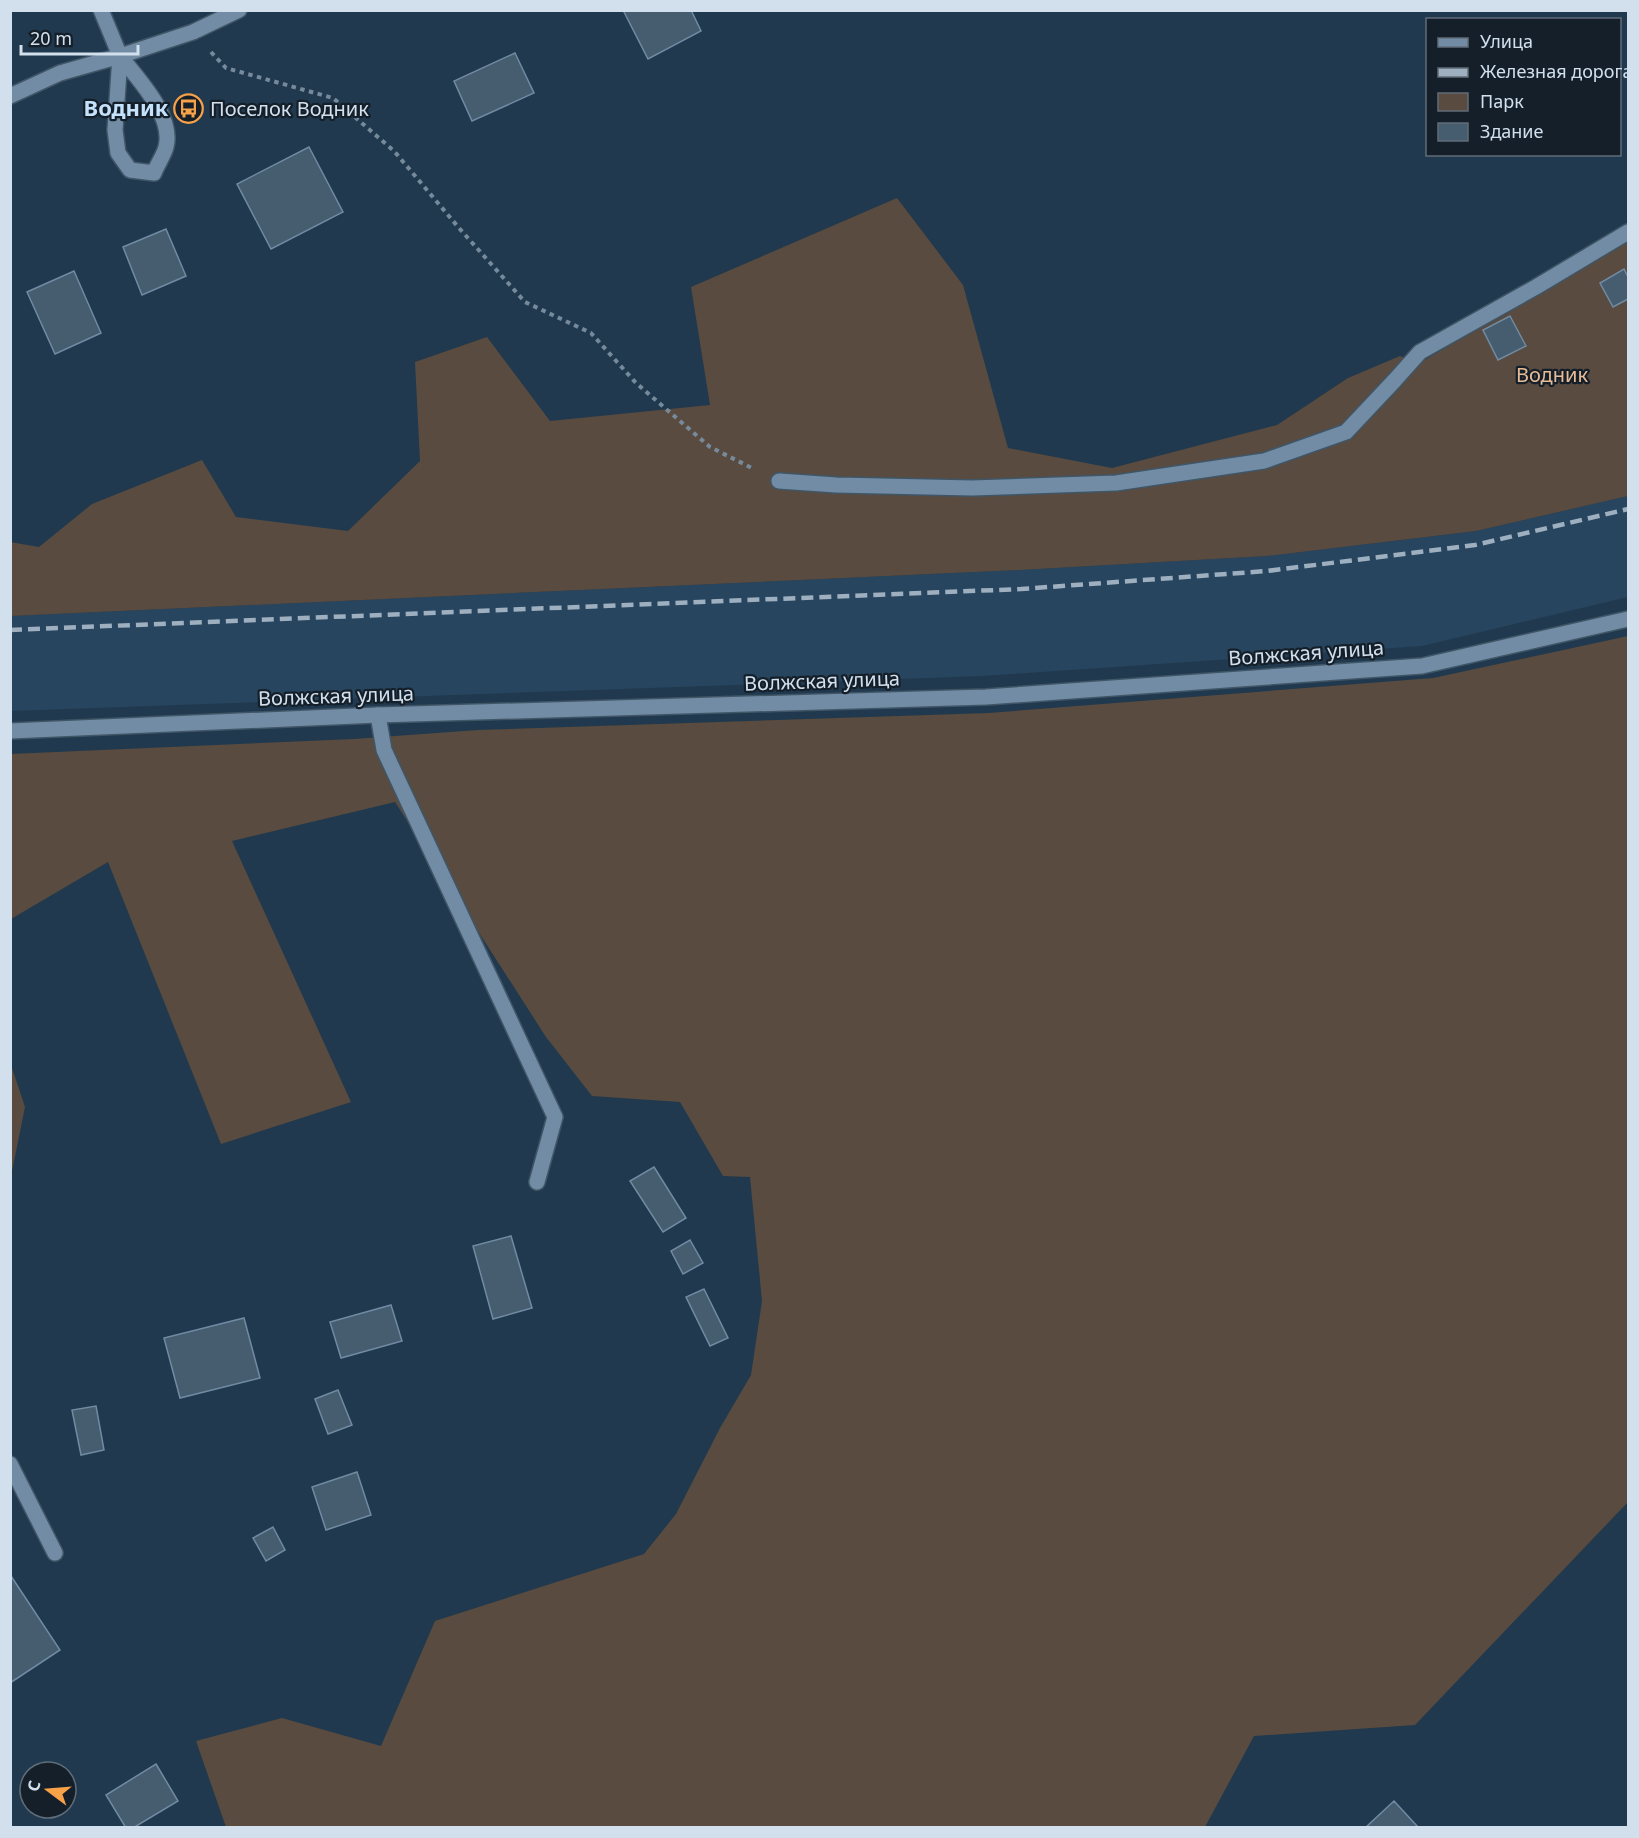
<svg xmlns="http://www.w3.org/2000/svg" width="1639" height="1838" font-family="'Noto Sans',sans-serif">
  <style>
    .built { fill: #27455e }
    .green { fill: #594b3f }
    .building { fill: #465c6f; stroke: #708ba3; stroke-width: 1.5 }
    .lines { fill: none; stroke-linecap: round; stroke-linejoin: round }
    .service-casing { stroke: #405667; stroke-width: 18 }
    .minor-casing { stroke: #405667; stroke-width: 18 }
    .path { stroke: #768a9b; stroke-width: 4; stroke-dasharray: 4.5 4.5; stroke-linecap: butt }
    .service { stroke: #718ca4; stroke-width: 15 }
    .minor { stroke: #718ca4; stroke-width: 15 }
    .rail { stroke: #9eafbf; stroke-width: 4.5; stroke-dasharray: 12 6; stroke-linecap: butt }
    .labels { text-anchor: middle; stroke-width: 4.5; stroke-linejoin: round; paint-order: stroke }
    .poi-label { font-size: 20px; fill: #d2e0ee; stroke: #141f29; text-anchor: start }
    .park-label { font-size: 20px; fill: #e8bc96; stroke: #141f29 }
    .street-label { font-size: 20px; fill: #d2e0ee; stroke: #141f29 }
    .quarter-label { font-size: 22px; font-weight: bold; fill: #c5e2fc; stroke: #141f29 }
  </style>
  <rect width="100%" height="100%" fill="#20394e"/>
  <!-- built -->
  <path class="built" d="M1628,496V597L1422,646L983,676L11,711L10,616L1020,570L1267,556L1476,531Z"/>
  <!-- green -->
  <path class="green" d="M897,198L963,285L1008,448L1112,468L1277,425L1348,378L1400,356L1418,364L1628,239V496L1476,531L1267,556L1020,570L11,616L10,542L39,547L92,504L202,460L236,517L348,531L420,461L415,362L487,337L550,421L710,405L691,287Z
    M1628,636V1502L1415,1725L1254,1736L1205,1827H226L196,1741L282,1718L381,1746L435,1621L644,1554L676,1514L720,1428L751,1375L762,1301L750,1177L723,1176L680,1102L592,1096L546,1037L395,802L232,841L351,1102L221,1144L108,862L11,919L10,754L354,739L478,730L989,713L1433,678Z
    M11,1065L25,1107L11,1176Z"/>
  <!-- building -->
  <path class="building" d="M623,10H691L701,31L648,59Z
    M515,53L534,93L472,121L454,81Z
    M309,147L343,212L271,249L237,184Z
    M166,229L186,276L142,295L123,247Z
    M1624,269L1628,277V299L1613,307L1600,283Z
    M74,271L101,333L55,354L27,292Z
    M1510,316L1526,346L1498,360L1483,330Z
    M654,1167L686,1218L663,1232L630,1181Z
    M511,1236L532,1308L493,1319L473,1246Z
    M690,1240L703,1263L683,1274L671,1251Z
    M704,1289L728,1338L710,1346L686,1297Z
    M391,1305L402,1341L341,1358L330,1322Z
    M244,1318L260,1378L180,1398L164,1338Z
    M338,1390L352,1425L328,1434L315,1399Z
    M96,1406L104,1450L81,1455L72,1410Z
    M357,1472L371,1515L326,1530L312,1487Z
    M273,1527L285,1550L266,1561L253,1538Z
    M11,1576L60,1650L10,1683V1577Z
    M156,1764L178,1801L133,1828H126L106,1795Z
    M1394,1801L1418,1827L1365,1828Z"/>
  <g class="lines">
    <defs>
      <path id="service" d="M120,56C138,79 174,116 166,147C164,155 157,165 154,173L130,170L118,153L115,130Z
        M779,481L836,485L972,488L1116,483L1264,461L1346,432L1394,381
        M378,715L384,750L555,1117L537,1182
        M10,1464L55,1553"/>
      <path id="minor" d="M101,10L120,56
        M10,96L60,73L120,56L193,32L239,10
        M1394,381L1420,352L1536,287L1628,232
        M10,731L378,715L986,697L1422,666L1628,619"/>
    </defs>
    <!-- service casing -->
    <use href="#service" class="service-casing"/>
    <!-- minor casing -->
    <use href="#minor" class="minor-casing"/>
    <!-- path -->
    <path class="path" d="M211,52L226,68L333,98L394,151L459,228L525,302L591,333L636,383L710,447L754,469"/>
    <!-- service -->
    <use href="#service" class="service"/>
    <!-- minor -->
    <use href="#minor" class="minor"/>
    <!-- rail -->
    <path class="rail" d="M10,630L1021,589L1267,571L1475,545L1628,509"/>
  </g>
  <!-- icons -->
  <defs>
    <symbol id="bus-ring" viewBox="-11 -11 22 22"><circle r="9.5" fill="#141f29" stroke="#f7a149" stroke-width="1.5"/><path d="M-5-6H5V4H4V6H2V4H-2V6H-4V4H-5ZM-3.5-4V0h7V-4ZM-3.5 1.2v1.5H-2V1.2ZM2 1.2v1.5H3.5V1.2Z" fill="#f7a149"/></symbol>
  </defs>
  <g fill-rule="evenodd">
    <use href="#bus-ring" x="172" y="92" width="33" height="33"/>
  </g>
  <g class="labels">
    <!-- poi labels -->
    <g class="poi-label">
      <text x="210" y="116">Поселок Водник</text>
    </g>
    <!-- park labels -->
    <g class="park-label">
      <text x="1552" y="382">Водник</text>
    </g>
    <!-- street labels -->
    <g class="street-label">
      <text transform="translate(1306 653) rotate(-4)" y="7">Волжская улица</text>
      <text transform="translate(822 681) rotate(-2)" y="7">Волжская улица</text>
      <text transform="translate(336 696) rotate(-2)" y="7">Волжская улица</text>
    </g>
    <!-- quarter labels -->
    <g class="quarter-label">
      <text x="126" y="116">Водник</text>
    </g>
  </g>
  <!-- border -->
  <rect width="1639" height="1838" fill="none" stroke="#d2e0ee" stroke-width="24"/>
  <!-- legend -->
  <rect x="1426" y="18" width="195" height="138" fill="#141f29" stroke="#606c78" stroke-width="1.5"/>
  <rect x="1438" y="38" width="30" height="9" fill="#718ca4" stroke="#606c78" stroke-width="1.5"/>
  <text x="1480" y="48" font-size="18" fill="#d2e0ee">Улица</text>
  <rect x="1438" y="68" width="30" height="9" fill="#9eafbf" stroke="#606c78" stroke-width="1.5"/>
  <text x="1480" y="78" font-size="18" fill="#d2e0ee">Железная дорога</text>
  <rect x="1438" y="93" width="30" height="18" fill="#594b3f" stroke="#606c78" stroke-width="1.5"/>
  <text x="1480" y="108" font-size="18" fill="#d2e0ee">Парк</text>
  <rect x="1438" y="123" width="30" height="18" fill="#465c6f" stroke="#606c78" stroke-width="1.5"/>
  <text x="1480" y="138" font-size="18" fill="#d2e0ee">Здание</text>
  <!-- north arrow -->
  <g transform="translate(48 1790) rotate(286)"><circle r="28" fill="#141f29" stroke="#606c78" stroke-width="1.5"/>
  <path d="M0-4.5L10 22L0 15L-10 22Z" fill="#f7a149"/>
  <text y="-9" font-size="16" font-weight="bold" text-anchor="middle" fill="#d2e0ee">С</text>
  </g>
  <!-- scale -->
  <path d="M21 45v9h117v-9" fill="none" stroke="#d2e0ee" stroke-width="3"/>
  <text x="30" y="45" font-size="18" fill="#d2e0ee" stroke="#141f29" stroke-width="4.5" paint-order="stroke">20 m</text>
</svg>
